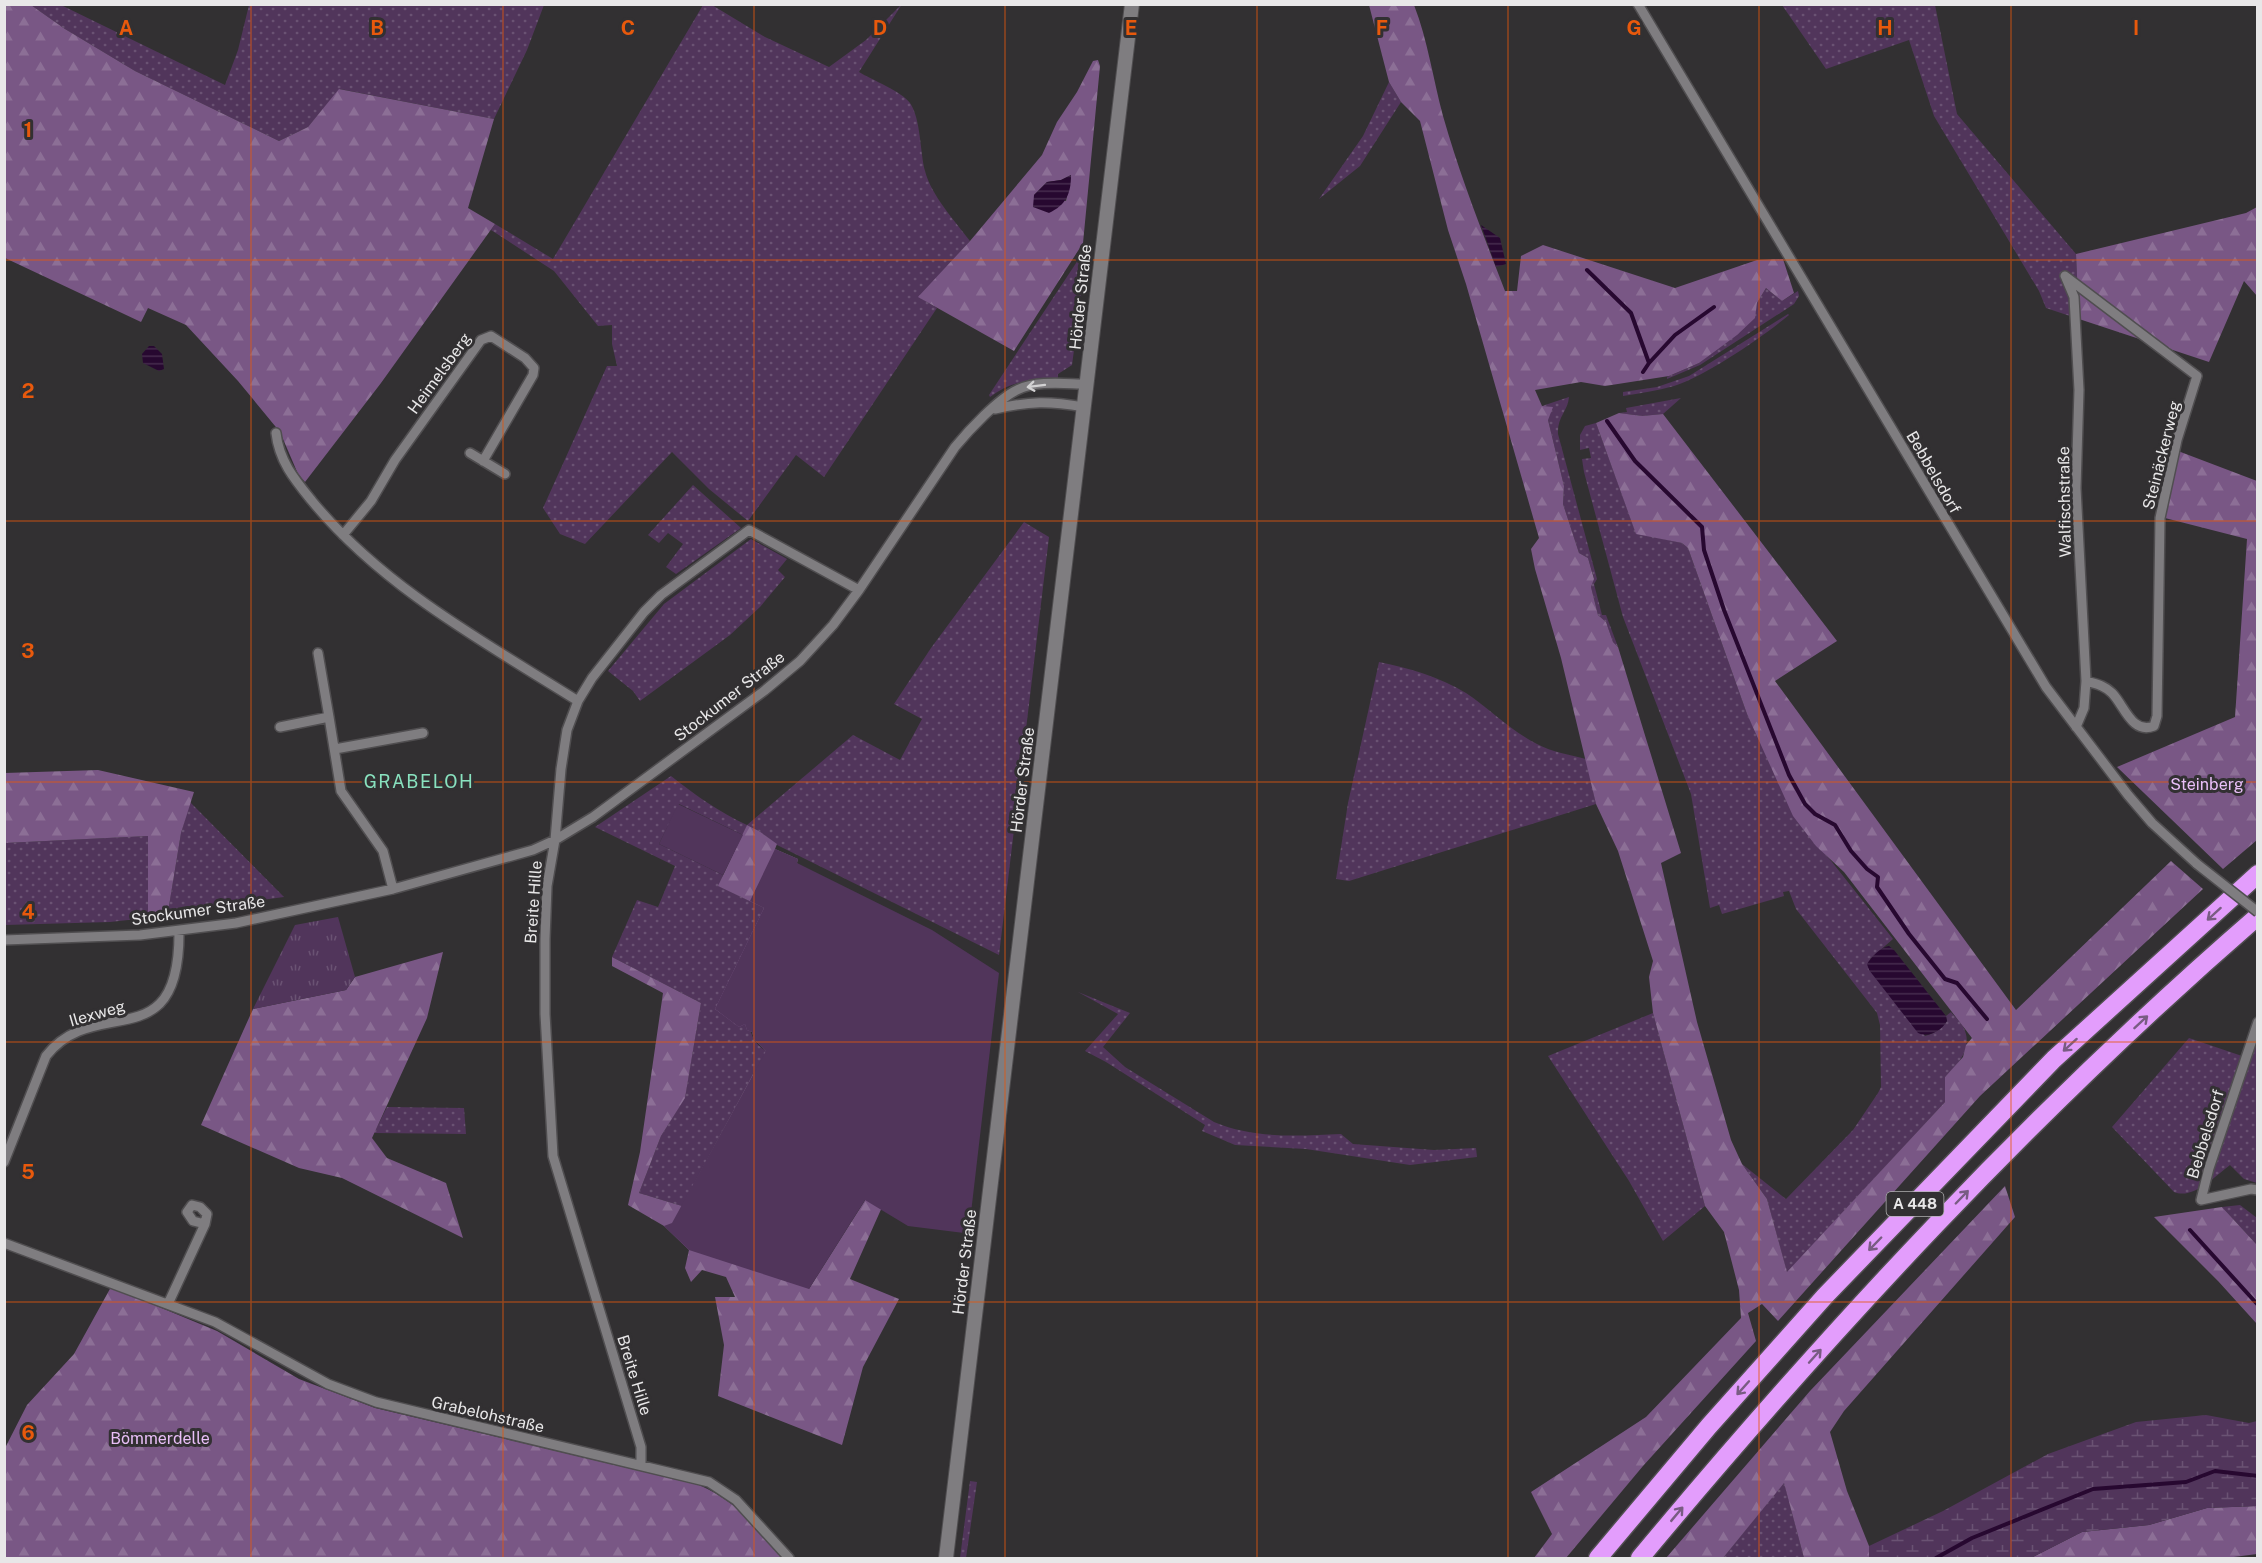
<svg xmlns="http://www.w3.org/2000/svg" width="2262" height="1563" font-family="'Public Sans',sans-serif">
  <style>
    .grass { fill: url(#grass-dots) }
    .forest { fill: url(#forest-firs); fill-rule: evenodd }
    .wetland { fill: url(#wetland-marsh) }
    .park { fill: url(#park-tufts) }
    .pitch { fill: #51355b }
    .water { fill: url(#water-rules) }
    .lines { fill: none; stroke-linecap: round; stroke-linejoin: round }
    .stream { stroke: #270830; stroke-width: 4 }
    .street-casing { stroke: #504e50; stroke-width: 12 }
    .secondary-casing { stroke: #504e50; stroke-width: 16 }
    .highway-casing { stroke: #504e50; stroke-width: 21 }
    .street { stroke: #7f7d80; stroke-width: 9 }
    .secondary { stroke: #7f7d80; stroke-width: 14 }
    .highway { stroke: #e39dfc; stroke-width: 18 }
    .street-bridge-casing { stroke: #504e50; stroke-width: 12; stroke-linecap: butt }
    .street-bridge { stroke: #7f7d80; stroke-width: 9 }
    .oneway { stroke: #d3d2d3 }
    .oneway2 { stroke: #795c83 }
    .grid { fill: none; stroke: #e8590c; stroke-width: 1.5; stroke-opacity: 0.55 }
    .labels { text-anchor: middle; stroke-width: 6; stroke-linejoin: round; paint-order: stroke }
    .shield { fill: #323032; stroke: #b1b0b1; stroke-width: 1.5 }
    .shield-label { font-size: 15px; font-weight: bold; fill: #e8e7e8 }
    .street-label { font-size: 16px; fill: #e8e7e8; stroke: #323032 }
    .park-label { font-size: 16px; fill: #e9bff8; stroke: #323032 }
    .neighbourhood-label { font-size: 18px; letter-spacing: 1.5px; fill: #89e2bf; stroke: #323032 }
    .grid-label { font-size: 20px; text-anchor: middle; font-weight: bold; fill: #e8590c; stroke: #323032; stroke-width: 6; stroke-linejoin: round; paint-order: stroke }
  </style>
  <defs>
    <pattern id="grass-dots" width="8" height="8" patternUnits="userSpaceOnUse" patternTransform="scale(1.5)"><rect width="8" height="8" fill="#51355b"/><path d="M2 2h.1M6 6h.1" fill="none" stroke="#6a5273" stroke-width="1.8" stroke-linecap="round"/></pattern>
    <pattern id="forest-firs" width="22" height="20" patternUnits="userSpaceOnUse" patternTransform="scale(1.5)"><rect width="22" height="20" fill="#795785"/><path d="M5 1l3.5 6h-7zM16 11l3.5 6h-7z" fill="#8c6f96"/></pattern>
    <pattern id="wetland-marsh" width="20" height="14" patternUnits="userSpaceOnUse" patternTransform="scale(1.5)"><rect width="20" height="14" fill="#51355b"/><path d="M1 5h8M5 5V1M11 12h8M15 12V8" fill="none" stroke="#6a5273"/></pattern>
    <pattern id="park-tufts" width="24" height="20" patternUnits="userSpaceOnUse" patternTransform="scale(1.5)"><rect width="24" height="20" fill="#51355b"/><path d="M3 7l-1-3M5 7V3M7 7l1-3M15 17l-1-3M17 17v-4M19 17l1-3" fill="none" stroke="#6a5273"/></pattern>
    <pattern id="water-rules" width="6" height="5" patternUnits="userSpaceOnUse" patternTransform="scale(1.5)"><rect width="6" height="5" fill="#270830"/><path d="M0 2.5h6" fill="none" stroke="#462c4e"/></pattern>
  </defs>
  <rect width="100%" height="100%" fill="#323032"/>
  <!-- grass -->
  <path class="grass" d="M902,4L859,72C872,80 901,91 910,103C921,119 920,153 925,171C931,195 955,221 970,241L919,297L937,308L824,477L796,455L748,521L709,489L672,452L585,544L560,534L543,508L607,366H617L612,344V325L598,326L554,271L491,230L495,224L553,259L703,5H712L765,37L829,67L866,40Z
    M31,5H61L225,85L238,50L249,5H544L527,50L494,119L340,89L308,127L279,141L135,71L65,29Z
    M1782,5H1935L1957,114L2076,254L2079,319L2046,308L2039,291L1934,116L1909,40L1826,69Z
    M1389,82L1401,102L1360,166L1319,199L1363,136Z
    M1088,245L1072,365L1058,374V379C1033,379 1011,381 990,397L989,395Z
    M1766,288L1782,301L1798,291L1799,296L1794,304L1700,365L1667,379V377L1699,363L1754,318L1757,303Z
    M1788,314L1789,315C1761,338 1707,375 1674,386C1657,391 1640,393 1623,396V392L1657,387L1689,376Z
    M1569,397C1568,411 1557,417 1558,434L1597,579L1594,584L1602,615H1606L1618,647L1613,642L1606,622L1598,615L1591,587L1594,578L1588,558L1579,553L1563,504L1564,486L1548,420L1542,406Z
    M1681,398L1663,414L1642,416L1619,413L1627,412L1626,408Z
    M1596,423L1636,533L1682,543L1688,548L1747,714L1805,831L1832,862L1893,939L1870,959L1925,1036C1933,1034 1942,1029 1947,1021L1946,1016L1951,1012C1955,1017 1963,1024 1965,1031C1972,1050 1957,1065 1945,1077V1102L1787,1273L1767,1199L1742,1164L1786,1199L1853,1130L1878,1093L1881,1087L1880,1025L1877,1013L1796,909L1789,891L1783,892L1784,896L1722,914L1719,905L1710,908L1691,794L1623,617L1584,472L1582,459L1591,458L1589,448L1580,450V435L1585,426Z
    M693,485L741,528L676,574L666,567L683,544L668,533L659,543L648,535Z
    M1024,522L1049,537L999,955L777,845L759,831L747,825L743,835L679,804L659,844L723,875L719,886L764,908L745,1024C752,1031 751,1035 755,1041C762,1051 774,1055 785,1061L753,1074L682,1206L639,1193L661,1136L685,1097L701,1003L612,957L637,900L658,907L675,866L595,827L671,776C695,795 719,812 747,825L853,735L900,760L922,719L894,704L931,648Z
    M751,539L787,559L778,570L785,577L760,607L730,635L640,701L633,691L608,671L664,604Z
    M1379,662C1410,668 1439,677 1466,693C1490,709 1511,731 1537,744C1552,752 1570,755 1586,759L1596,804L1349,881L1336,879L1348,803Z
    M190,802L284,897L168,912L181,833Z
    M148,836V914L146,918L110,922L5,925V843Z
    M1078,992L1130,1013L1103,1047L1125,1067L1214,1122C1255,1139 1298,1136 1341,1134L1353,1144L1434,1150L1476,1148L1477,1157L1410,1165L1306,1149L1235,1145L1202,1131L1205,1125L1106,1062L1085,1051L1118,1014Z
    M1653,1013L1705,1206L1663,1241L1629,1181L1548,1056Z
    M2189,1038L2242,1056L2257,1041V1183L2244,1179L2230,1165C2215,1176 2193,1200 2174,1192L2112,1127Z
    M387,1107L464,1108L466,1134L374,1133Z
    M2240,1205L2257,1218V1245L2222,1207Z
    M970,1481L977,1482L966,1558H960Z
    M1784,1482L1804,1558H1723Z"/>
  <!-- forest -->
  <path class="forest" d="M5,5H31L65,29L135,71L279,141L308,127L339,89L494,119L468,208L495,224L381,383L305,482L298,474L280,432L238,381L186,325L148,308L141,322L5,258Z
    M1369,5H1414C1428,41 1433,79 1443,116C1460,176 1483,234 1505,291H1517L1521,256L1543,245L1675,288L1757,260L1783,259L1794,293L1782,301L1766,288L1757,303L1755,318L1737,335L1699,363L1669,376L1605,386L1581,382L1535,390L1542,406L1553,407L1548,420L1564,486L1563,504L1579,553L1588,558L1594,579L1591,587L1598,615L1606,622L1613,642L1618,647L1681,853L1661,863L1697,1022L1731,1140L1742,1164L1767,1199L1787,1272L1945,1102V1077L1963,1057L1966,1045L1972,1038L1844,872L1816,846L1793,816L1747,714L1688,548L1682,543L1636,534L1596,423L1619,413L1642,416L1663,414L1837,641L1775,681L2016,1010L2171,861L2203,889L1980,1096L1778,1321L1762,1304L1748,1313L1756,1341L1643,1466L1566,1558H1534L1552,1534L1531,1492L1646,1417L1741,1318L1739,1290L1724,1232L1705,1206L1653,1013L1649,977L1653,961L1618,851L1596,804L1561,658L1535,569L1531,549L1539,538L1466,284L1448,230L1420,121L1401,102L1389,82Z
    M1098,60L1100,66L1083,243L1014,351L918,297L970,241L1042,155L1057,122L1077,92L1093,61ZM1071,175L1066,201L1034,195L1047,182L1061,180Z
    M2257,207V296L2244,281L2209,362L2079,319L2076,254L2246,213Z
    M2178,451L2257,481V840L2223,869L2117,767L2235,717L2247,539L2165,518Z
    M98,770L194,792L181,833L168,912L148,914V836L5,843V773Z
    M747,825L759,831L777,844L775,849L798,859L797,863L924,1113L850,1279L899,1299L863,1367L842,1445L718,1396L724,1345L715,1297H735L726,1277L702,1270L691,1282L685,1268L689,1250L664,1226L628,1205L640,1152L663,993L612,966V957L701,1003L685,1098L661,1136L639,1193L682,1206L753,1074L809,1289L876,1183L766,1051L754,1039L752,1032L747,1030L745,1024L739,1027L715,1009L764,908L718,886Z
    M443,952L427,1018L372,1138L387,1158L446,1183L463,1238L342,1178L299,1168L201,1125L253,1009L346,990L355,977Z
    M2005,1186L2015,1217L1844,1411L1830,1432L1847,1491L1869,1546V1558H1804L1784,1483L1723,1558H1666L1810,1391Z
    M2222,1207L2257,1245V1324L2218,1281L2154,1217Z
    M111,1287L217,1331L299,1379L375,1408L699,1485C739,1503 757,1527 785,1558H5L4,1450L27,1405L74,1354Z
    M2257,1506V1554L2226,1558H2031L2082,1532L2149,1525L2207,1508Z"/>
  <!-- wetland -->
  <path class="wetland" d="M2206,1415L2249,1423L2257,1421V1506L2207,1508L2149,1525L2082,1532L2031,1558H1869V1546L1943,1511L2048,1454L2136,1422Z"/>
  <!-- park -->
  <path class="park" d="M338,917L355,977L346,990L253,1009L295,925Z"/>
  <!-- pitch -->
  <path class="pitch" d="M678,804L743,835L723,875L659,844Z
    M775,849L798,859L797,863L932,930L999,973L969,1230L964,1233L908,1226L865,1200L809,1289L689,1250L664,1226L672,1223L766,1051L754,1039L752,1032L747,1030L745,1024L739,1027L715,1009L764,908L750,901Z"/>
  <!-- water -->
  <path class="water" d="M1071,175C1071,194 1066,205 1049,213L1033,207L1034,195L1047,182L1061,180Z
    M1481,225L1500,238L1506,264L1496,267Z
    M149,346H154L162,354L164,369L159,371L143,363L142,354Z
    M1889,946L1894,950L1946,1016L1947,1021C1941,1031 1929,1038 1918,1033L1869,970L1867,964C1871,957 1881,947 1889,946Z"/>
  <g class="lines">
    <!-- stream -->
    <path class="stream" d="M1587,270L1631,313L1649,363L1643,372
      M1649,363L1675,335L1714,307
      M1607,421L1635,461L1702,527L1704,550L1724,610L1789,775L1805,804L1815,814L1835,825L1851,851L1867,869L1878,877L1877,887L1909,934L1945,979L1957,983L1987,1019
      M2190,1230L2258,1305
      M1936,1558L1972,1538L2093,1489L2186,1482L2215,1471L2258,1476"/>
    <defs>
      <path id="street" d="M1638,4L2046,687L2128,795L2152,823L2197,864
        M2065,276L2197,376L2177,440L2160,518L2157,716L2154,726C2132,735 2124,705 2112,693C2104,685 2096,684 2086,681
        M2066,278L2074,297L2079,390L2076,488L2086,681L2084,708L2076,727
        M995,409C1030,401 1049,401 1084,407
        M276,433C279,461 295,480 312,501C384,588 484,642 578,701
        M470,453L505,474
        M343,535L371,501L395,460L481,340L491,336L525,358L534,368L533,375L483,461
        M318,653L329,717
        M280,727L329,717L341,791L383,851L393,889
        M335,749L423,733
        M4,940L140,935L236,923L393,889L533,850L555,840L593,817L764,691L800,661L833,625L859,590L955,447C969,430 998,399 1017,390C1037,380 1066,384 1087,384
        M2258,1022L2209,1168L2201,1200L2251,1189L2258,1190
        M4,1162L46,1056C96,992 180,1061 179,931
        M4,1243L215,1322L328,1384L376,1402L709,1482L736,1500L789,1558
        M168,1304L205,1224L207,1214L200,1207L192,1205L187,1212L193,1221L205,1224
        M641,1465V1447L553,1156L545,1014V939L547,886L555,840L561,769L567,730L578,701L592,678L644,612L661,595L749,530L859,590"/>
      <path id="secondary" d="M946,1558L1132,4"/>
      <path id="highway" d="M1598,1558L1709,1426L1825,1296L2054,1059L2258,874
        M1640,1558C1830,1330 2033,1111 2258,916"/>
    </defs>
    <!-- street casing -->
    <use href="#street" class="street-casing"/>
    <!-- secondary casing -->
    <use href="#secondary" class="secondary-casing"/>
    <!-- highway casing -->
    <use href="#highway" class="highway-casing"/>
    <!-- street -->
    <use href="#street" class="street"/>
    <!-- secondary -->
    <use href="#secondary" class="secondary"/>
    <!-- highway -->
    <use href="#highway" class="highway"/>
    <defs>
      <path id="street-bridge" d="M2197,864L2258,912"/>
    </defs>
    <!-- street-bridge casing -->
    <use href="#street-bridge" class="street-bridge-casing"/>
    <!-- street-bridge -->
    <use href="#street-bridge" class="street-bridge"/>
  </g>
  <!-- one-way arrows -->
  <defs><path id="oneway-shaft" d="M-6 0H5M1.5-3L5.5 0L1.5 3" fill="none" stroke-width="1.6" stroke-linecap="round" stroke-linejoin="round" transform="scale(1.5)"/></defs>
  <use class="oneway" href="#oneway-shaft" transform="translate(1036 386) rotate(173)"/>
  <g class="oneway2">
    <use href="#oneway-shaft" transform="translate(2214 914) rotate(138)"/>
    <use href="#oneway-shaft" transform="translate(2141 1022) rotate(-43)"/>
    <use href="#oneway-shaft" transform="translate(2070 1045) rotate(138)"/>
    <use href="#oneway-shaft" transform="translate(1962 1197) rotate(-46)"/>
    <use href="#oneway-shaft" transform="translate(1875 1244) rotate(134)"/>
    <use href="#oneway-shaft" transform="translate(1815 1356) rotate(-48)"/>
    <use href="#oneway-shaft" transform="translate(1743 1388) rotate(132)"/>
    <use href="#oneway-shaft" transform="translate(1677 1514) rotate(-50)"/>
  </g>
  <!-- grid -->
  <path class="grid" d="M251,4V1558M503,4V1558M754,4V1558M1005,4V1558M1257,4V1558M1508,4V1558M1759,4V1558M2011,4V1558M4,260H2258M4,521H2258M4,782H2258M4,1042H2258M4,1302H2258"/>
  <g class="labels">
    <!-- shield labels -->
    <rect class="shield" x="1886.5" y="1192" width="57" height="24" rx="4.5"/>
    <g class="shield-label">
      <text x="1915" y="1209">A 448</text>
    </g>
    <!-- street labels -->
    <g class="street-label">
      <text transform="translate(1080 297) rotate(-84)" y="6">Hörder Straße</text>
      <text transform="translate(439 373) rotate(-54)" y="6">Heimelsberg</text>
      <text transform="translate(2161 455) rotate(-76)" y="6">Steinäckerweg</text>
      <text transform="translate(1934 472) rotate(60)" y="6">Bebbelsdorf</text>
      <text transform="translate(2064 502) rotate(-91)" y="6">Walfischstraße</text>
      <text transform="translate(729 696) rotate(-38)" y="6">Stockumer Straße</text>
      <text transform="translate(1022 780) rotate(-83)" y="6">Hörder Straße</text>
      <text transform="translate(533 902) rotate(-86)" y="6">Breite Hille</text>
      <text transform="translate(198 910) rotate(-8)" y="6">Stockumer Straße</text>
      <text transform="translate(97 1013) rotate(-16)" y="6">Ilexweg</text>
      <text transform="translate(2205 1134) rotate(-73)" y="6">Bebbelsdorf</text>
      <text transform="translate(964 1262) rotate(-83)" y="6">Hörder Straße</text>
      <text transform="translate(635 1375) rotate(73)" y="6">Breite Hille</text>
      <text transform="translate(488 1414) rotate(13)" y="6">Grabelohstraße</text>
    </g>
    <!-- park labels -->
    <g class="park-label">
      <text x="2207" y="790">Steinberg</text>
      <text x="160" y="1444">Bömmerdelle</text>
    </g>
    <!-- neighbourhood labels -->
    <g class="neighbourhood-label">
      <text x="419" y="788">GRABELOH</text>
    </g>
  </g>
  <g class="grid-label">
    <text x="126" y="35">A</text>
    <text x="377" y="35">B</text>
    <text x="628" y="35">C</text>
    <text x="880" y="35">D</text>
    <text x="1131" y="35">E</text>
    <text x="1382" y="35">F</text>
    <text x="1634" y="35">G</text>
    <text x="1885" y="35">H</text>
    <text x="2136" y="35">I</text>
    <text x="28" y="137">1</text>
    <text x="28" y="398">2</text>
    <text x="28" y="658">3</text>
    <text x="28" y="919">4</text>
    <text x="28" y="1179">5</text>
    <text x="28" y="1440">6</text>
  </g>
  <!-- border -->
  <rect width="2262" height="1563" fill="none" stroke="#e8e7e8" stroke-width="12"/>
</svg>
